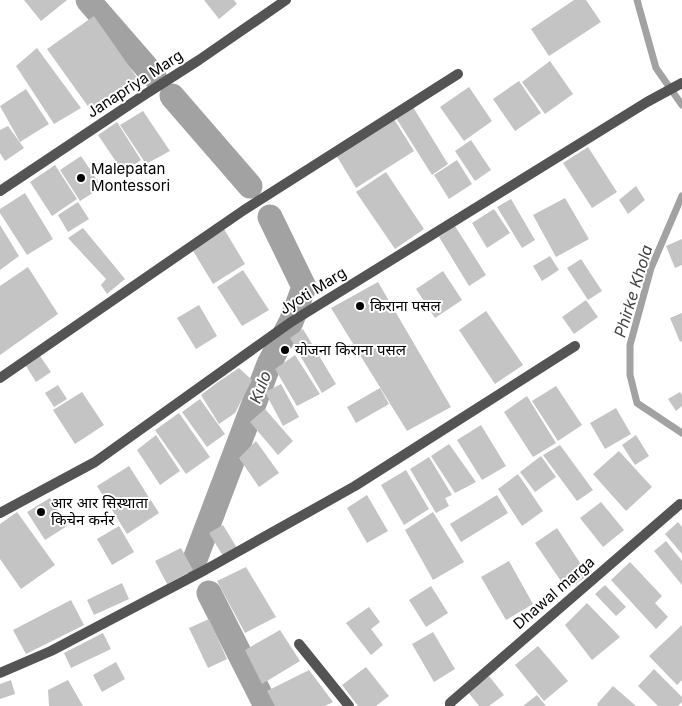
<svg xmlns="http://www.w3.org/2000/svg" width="682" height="706" font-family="Inter,'Noto Sans Devanagari',sans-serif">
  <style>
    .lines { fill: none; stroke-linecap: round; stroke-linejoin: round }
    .stream { stroke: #a2a2a2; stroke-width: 7 }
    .canal { stroke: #a2a2a2; stroke-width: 25 }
    .building { fill: #c4c4c4 }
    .street { stroke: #545454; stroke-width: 10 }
    .poi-dot { fill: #000; stroke: #fff; stroke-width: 2 }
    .labels { text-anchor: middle; stroke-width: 4; stroke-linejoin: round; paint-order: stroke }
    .street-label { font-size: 15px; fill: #000; stroke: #fff }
    .poi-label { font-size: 15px; fill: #000; stroke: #fff; text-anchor: start }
    .water-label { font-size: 16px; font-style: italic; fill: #434343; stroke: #fff }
  </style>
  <rect width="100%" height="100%" fill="#fff"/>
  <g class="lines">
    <!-- stream -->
    <path class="stream" d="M637,0L656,68L682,105
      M682,196L651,268L630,345V375L637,403L682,433"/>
    <!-- canal -->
    <path class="canal" d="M88,0L154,76
      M172,96L250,186
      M194,562L269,364L291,322L304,287L270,217
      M209,593L266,706"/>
  </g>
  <!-- building -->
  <path class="building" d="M24,0H67L41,21Z
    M204,0H234L237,4L219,19Z
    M574,0H586L601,22L549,56L531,29Z
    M94,16L138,79L92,112L47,49Z
    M37,48L81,108L54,124L16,66Z
    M550,61L573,94L545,114L522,82Z
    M519,81L541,113L515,131L493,99Z
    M469,87L492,121L464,141L440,107Z
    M26,89L49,124L20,142L0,106Z
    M413,107L448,164L432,175L396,118Z
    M143,111L170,151L146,164L120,125Z
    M394,119L414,151L356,188L336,155Z
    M117,122L141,160L123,172L98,135Z
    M8,126L24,148L5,161L0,153V130Z
    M471,140L491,170L475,181L455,151Z
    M588,147L617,192L592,208L563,163Z
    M81,156L102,187L80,201L60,170Z
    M457,160L472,184L449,199L434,175Z
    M55,165L77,199L52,216L30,182Z
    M386,172L424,229L395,249L356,192Z
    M636,186L645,200L628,214L619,200Z
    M25,193L53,239L27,255L0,213V209Z
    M565,198L589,239L556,257L533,215Z
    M511,199L535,240L522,248L497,207Z
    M78,202L89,219L68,232L58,215Z
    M494,209L510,233L487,248L472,223Z
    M0,225L19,256L0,270Z
    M455,226L486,275L469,286L439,237Z
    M83,228L125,279L107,294L101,285L106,279L68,238Z
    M224,229L245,264L213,284L192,249Z
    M682,239V265L675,268L666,246Z
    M550,256L559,270L542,281L533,266Z
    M581,259L602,291L588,300L567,268Z
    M28,267L58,314L0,355V286Z
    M243,270L269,310L242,326L217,287Z
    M443,271L462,300L435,318L416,289Z
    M378,282L451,407L407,431L331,308Z
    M586,300L598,317L574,334L562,317Z
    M199,305L217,336L196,349L177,318Z
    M486,311L523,365L495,384L459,330Z
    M682,313V341L680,342L670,318Z
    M303,329L336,384L322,393L290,338Z
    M295,355L320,394L297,406L275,369Z
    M40,356L51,372L36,382L26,366Z
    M239,368L252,380L235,413L219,424L201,395L218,382Z
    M281,384L299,417L283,426L265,392Z
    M58,385L67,399L54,407L45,393Z
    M556,386L582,425L558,441L532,401Z
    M380,388L389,404L356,423L347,407Z
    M82,392L104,425L75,444L53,410Z
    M680,392L682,395V406L676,411L668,399Z
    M527,396L556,443L533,457L504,412Z
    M200,399L225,434L207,447L182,412Z
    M616,408L631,434L605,449L590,423Z
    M265,409L293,441L278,455L250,422Z
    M179,413L210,457L186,474L155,430Z
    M481,425L506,466L482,480L457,440Z
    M156,435L180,471L160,485L137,450Z
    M636,435L649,456L635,465L622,445Z
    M256,441L279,473L259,487L239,458Z
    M449,444L476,482L455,493L431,456Z
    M560,445L593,490L577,501L543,455Z
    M619,451L652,487L626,511L593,474Z
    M541,456L556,477L535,492L520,472Z
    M429,457L452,495L445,498L449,506L436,513L410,469Z
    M129,466L159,513L127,534L97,486Z
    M406,470L429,509L404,525L381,485Z
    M518,474L543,511L522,526L498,489Z
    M367,495L388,531L367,543L347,508Z
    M497,495L508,513L461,542L450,524Z
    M50,498L67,526L45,540L27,512Z
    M601,502L624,530L603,547L580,518Z
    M17,512L55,565L21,589L0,559V524Z
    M433,512L464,562L433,580L405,530Z
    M678,522L682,527V554L665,534Z
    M223,525L237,548L223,556L209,533Z
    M119,526L134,552L112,565L97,539Z
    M557,528L588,575L567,590L535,543Z
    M666,541L682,561V585L654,551Z
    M181,548L193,570L167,584L155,561Z
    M509,561L533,604L506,620L481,577Z
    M630,562L662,596L655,603L668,617L656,629L611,580Z
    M246,567L276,617L245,633L217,581Z
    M122,583L129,599L94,615L87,600Z
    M605,585L626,607L616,616L595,594Z
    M431,586L448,613L426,627L409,600Z
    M71,600L84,625L26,654L13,630Z
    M587,603L620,637L592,660L565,625Z
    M369,607L380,622L371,629L383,645L371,655L346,623Z
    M209,619L227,659L208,668L189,628Z
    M682,625V680L677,685L649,656Z
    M280,630L300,661L262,684L245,650Z
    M433,632L455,669L434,682L412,644Z
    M103,633L111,649L71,668L64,653Z
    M538,646L568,681L544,701L515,665Z
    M116,662L125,679L102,692L93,675Z
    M366,667L389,696L376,706H358L342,685Z
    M654,669L682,697V702L678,706H658L638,686Z
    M309,670L333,702L325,706H275L267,691Z
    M489,676L504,695L489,706H479L468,692Z
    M11,680L15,694L0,699V684Z
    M68,680L83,706H49L48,690Z
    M613,686L636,706H598L597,704Z
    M537,695L546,706H523Z"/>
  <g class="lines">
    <!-- street -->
    <path class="street" d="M0,191L141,97L199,60L286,0
      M0,378L244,210L458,74
      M0,513L95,462L291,322L647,102L682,83
      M299,644L349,706
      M0,673L51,651L205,570L355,486L575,346
      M450,706V703L680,504"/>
  </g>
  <!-- markers -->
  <g class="poi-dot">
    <circle cx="81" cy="178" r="5"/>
    <circle cx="360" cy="306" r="5"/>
    <circle cx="285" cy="350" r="5"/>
    <circle cx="41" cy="512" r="5"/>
  </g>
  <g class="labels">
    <!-- street labels -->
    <g class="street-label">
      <text transform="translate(135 84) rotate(-33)" y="5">Janapriya Marg</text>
      <text transform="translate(313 291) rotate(-32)" y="5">Jyoti Marg</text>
      <text transform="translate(554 593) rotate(-41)" y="5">Dhawal marga</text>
    </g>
    <!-- poi labels -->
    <g class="poi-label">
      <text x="91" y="174">Malepatan<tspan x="91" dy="17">Montessori</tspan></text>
      <text x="370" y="311">किराना पसल</text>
      <text x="295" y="355">योजना किराना पसल</text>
      <text x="51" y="508">आर आर सिस्थाता<tspan x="51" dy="17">किचेन कर्नर</tspan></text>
    </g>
    <!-- water labels -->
    <g class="water-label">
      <text transform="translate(633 291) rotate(-73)" y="6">Phirke Khola</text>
      <text transform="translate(260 387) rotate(-69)" y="6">Kulo</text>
    </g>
  </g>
</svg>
